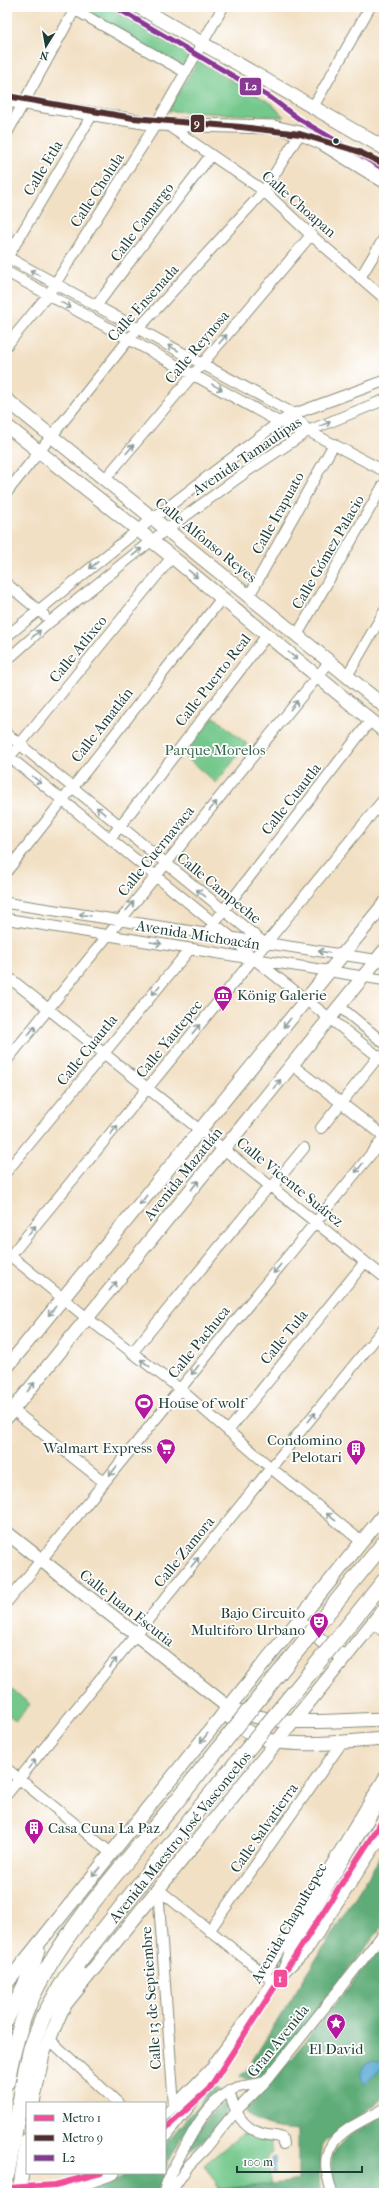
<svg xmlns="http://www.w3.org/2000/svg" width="391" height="2200" font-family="'IM FELL French Canon',serif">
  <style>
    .green { fill: #74c88c; stroke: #4a8260 }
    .forest { fill: #5fac78; stroke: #3f7456 }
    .water { fill: #5cabd6; stroke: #3e7485 }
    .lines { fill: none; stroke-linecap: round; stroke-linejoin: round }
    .major-tunnel { stroke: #c8bfa7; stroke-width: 13; stroke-dasharray: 13 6; stroke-linecap: butt }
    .minor-casing { stroke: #888e7c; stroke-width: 12 }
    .major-casing { stroke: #888e7c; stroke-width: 15 }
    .highway-casing { stroke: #888e7c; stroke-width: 17 }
    .minor { stroke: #fff; stroke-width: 10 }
    .major { stroke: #fff; stroke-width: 13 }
    .highway { stroke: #fff; stroke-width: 15 }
    .highway-bridge-casing { stroke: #888e7c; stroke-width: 17; stroke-linecap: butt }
    .highway-bridge { stroke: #fff; stroke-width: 15 }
    .bus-1-casing { stroke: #fff; stroke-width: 8 }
    .bus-1 { stroke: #893894; stroke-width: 5 }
    .metro-1-casing { stroke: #fff; stroke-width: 9 }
    .metro-2-casing { stroke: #fff; stroke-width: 9 }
    .metro-1 { stroke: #f04e98; stroke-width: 6 }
    .metro-2 { stroke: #512f2e; stroke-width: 6 }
    .oneway { stroke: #8f9e9a }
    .bus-dot { fill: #1f3d34; stroke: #fff; stroke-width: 1.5 }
    .labels { text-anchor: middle; stroke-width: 3.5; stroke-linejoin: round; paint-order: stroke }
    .street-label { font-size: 15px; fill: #1f3d34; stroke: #fff }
    .park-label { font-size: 15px; fill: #39674e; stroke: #fff }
    .poi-label { font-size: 15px; fill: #1f3d34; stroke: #fff; text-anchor: start }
    .line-badge { stroke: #fff; stroke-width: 1.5 }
    .badge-label { font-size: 11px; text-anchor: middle; font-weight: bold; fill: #fff }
  </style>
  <rect width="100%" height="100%" fill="#fff"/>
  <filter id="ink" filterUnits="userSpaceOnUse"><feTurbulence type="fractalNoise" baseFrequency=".025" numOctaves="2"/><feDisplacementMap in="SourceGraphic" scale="8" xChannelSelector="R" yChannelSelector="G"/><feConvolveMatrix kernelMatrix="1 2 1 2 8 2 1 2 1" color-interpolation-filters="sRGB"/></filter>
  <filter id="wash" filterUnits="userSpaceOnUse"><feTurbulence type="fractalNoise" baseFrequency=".012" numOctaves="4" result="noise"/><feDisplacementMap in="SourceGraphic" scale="16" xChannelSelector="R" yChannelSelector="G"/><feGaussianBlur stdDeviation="0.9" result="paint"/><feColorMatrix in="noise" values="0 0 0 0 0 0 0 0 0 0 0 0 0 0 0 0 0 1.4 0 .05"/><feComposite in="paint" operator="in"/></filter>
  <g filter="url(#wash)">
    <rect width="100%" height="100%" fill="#f2e0c4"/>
    <!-- green -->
    <path class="green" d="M88,7H107L191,56L183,69L85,12Z
      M198,61L271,103L284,117L168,111Z
      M214,717L247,744L216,783L183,755Z
      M7,1686L30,1704L16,1721L7,1713Z
      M242,2134L270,2138L272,2153L267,2157L273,2192L222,2193L204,2165Z"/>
    <!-- forest -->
    <path class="forest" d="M384,1851V1924L271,2069C261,2078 253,2082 239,2077L247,2069Z
      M384,1945V2098L323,2143L319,2171L320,2193H211L215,2190L298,2181V2130C275,2128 262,2128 245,2111C295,2059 336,1999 384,1945Z
      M213,2087L221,2091L182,2136L165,2169V2144Z
      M224,2103L227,2108C223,2127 201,2143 185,2153L209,2115Z
      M384,2116V2193H337C319,2145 347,2135 384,2116Z
      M127,2173H164L157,2193H79L114,2181Z"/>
    <!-- water -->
    <path class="water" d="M374,2061L384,2064L365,2085C357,2075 361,2063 374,2061Z
      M275,2157L276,2173H273L271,2158Z"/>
  </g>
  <g filter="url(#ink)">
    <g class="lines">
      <!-- major-tunnel -->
      <path class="major-tunnel" d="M7,2191L48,2192"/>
      <defs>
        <path id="minor" d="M70,7L185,72
          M313,107L370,7
          M169,126L264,191L311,235L384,298
          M7,133L76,7
          M7,257L294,414L308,431
          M7,258L92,115
          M7,272L279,422L308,431L384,471
          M360,278L384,238
          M96,306L211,155
          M7,345L48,295L156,124L223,7
          M105,479L311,235
          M7,492L129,339L264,191L300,133
          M7,584L44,615
          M249,596L334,444
          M297,635L384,484
          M7,636L138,530L279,422L294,414L384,381
          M7,660L51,621L151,541L249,470L308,431L384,400
          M347,676L384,612
          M7,734L263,942
          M7,755L232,938L254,959L384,1061
          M7,760L172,557
          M110,839L267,635
          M7,871L222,598
          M7,903L383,961
          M7,919L384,980
          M210,928L371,720
          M7,976L384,1277
          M339,1006L384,1043
          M7,1060L330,661
          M292,1065L384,1136
          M321,1128L379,1056
          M7,1171L190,949
          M272,1187L304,1148
          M7,1253L87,1318L180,1389L271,1468L362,1542
          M7,1260L384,799
          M132,1353L270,1185
          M13,1410L104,1482
          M228,1431L365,1262
          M7,1602L384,1138
          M373,1622L384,1632
          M7,1769L111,1853
          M7,1794L384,1328
          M158,1889L174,2106
          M158,1889L269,1978
          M209,1931L343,1741
          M283,1970L293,1944L384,1795
          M265,1974L384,1777
          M49,2039L118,2103
          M229,2091C235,2111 241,2128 263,2134C270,2136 276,2135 282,2138L283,2144
          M165,2115L210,2069
          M164,2193C166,2179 175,2166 181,2154C194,2130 205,2107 229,2091C240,2084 252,2086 264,2082
          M170,2193L189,2165L205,2149L235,2112L266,2081L384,1933
          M332,2193C329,2181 324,2168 327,2156C331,2132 366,2120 384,2109"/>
        <path id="major" d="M139,7L384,148
          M7,100L156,124L273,127L300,133L322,143L384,181
          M7,400L384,706
          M7,426L172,557L384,731
          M7,1367L384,904
          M7,1417L384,951
          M7,1533L228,1707C273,1729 335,1720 384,1719
          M304,1626L336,1653L347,1656
          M224,1712C234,1722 243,1730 256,1736C289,1750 348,1741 384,1739
          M7,1983L384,1514
          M7,2020L34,1964L38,1950
          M33,2103L43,2054L63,2007L384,1609
          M165,2135L204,2086L216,2063L282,1972L307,1948L384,1831
          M48,2192L76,2186L113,2173
          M19,2193L27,2140"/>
        <path id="highway" d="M324,1617L384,1543
          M343,1632L384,1581
          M63,2007L71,1987L80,1975
          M7,2082C12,2053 20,2023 33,1995C67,1925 126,1863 175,1803
          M7,2174L26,2069L31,2048L43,2017L65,1979L193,1816"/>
      </defs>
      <!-- minor casing -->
      <use href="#minor" class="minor-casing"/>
      <!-- major casing -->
      <use href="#major" class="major-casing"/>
      <!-- highway casing -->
      <use href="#highway" class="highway-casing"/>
      <!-- minor -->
      <use href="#minor" class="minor"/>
      <!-- major -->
      <use href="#major" class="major"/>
      <!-- highway -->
      <use href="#highway" class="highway"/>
      <defs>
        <path id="highway-bridge" d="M175,1803L324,1617
          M193,1816L343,1632"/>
      </defs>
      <!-- highway-bridge casing -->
      <use href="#highway-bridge" class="highway-bridge-casing"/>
      <!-- highway-bridge -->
      <use href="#highway-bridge" class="highway-bridge"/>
      <defs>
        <path id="bus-1" d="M115,7L271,98L299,119L384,169"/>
      </defs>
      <!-- bus-1 casing -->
      <use href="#bus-1" class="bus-1-casing"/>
      <!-- bus-1 -->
      <use href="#bus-1" class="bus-1"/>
      <defs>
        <path id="metro-1" d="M165,2129L209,2089L384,1818
          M7,2188L55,2185L101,2173"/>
        <path id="metro-2" d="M7,96L133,118L241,127L300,134L357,151L384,164"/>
      </defs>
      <!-- metro-1 casing -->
      <use href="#metro-1" class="metro-1-casing"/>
      <!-- metro-2 casing -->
      <use href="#metro-2" class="metro-2-casing"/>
      <!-- metro-1 -->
      <use href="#metro-1" class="metro-1"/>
      <!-- metro-2 -->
      <use href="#metro-2" class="metro-2"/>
    </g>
    <!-- one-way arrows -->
    <defs><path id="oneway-shaft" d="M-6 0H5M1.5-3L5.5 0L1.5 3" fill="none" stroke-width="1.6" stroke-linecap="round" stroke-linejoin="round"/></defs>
    <g class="oneway">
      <use href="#oneway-shaft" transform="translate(35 273) rotate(-151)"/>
      <use href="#oneway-shaft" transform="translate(66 305) rotate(29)"/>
      <use href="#oneway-shaft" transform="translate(223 339) rotate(-50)"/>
      <use href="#oneway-shaft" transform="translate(173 348) rotate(-152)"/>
      <use href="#oneway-shaft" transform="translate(217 387) rotate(29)"/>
      <use href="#oneway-shaft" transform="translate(325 424) rotate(-22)"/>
      <use href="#oneway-shaft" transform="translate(130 449) rotate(-50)"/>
      <use href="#oneway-shaft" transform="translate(137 552) rotate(-39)"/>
      <use href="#oneway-shaft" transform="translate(94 565) rotate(141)"/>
      <use href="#oneway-shaft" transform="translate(193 574) rotate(40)"/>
      <use href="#oneway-shaft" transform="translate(36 634) rotate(-41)"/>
      <use href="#oneway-shaft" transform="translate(293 656) rotate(39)"/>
      <use href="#oneway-shaft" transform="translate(294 705) rotate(-51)"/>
      <use href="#oneway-shaft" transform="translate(37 780) rotate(39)"/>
      <use href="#oneway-shaft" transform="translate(213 806) rotate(-51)"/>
      <use href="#oneway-shaft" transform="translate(101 811) rotate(-141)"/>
      <use href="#oneway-shaft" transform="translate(201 893) rotate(-141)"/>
      <use href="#oneway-shaft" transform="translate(130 906) rotate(-50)"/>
      <use href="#oneway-shaft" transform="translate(85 915) rotate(-171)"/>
      <use href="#oneway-shaft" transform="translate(156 943) rotate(9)"/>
      <use href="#oneway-shaft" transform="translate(324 952) rotate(-172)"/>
      <use href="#oneway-shaft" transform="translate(156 990) rotate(129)"/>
      <use href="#oneway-shaft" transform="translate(287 1023) rotate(129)"/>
      <use href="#oneway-shaft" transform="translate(196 1029) rotate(-51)"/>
      <use href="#oneway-shaft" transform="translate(32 1030) rotate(-51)"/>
      <use href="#oneway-shaft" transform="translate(277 1084) rotate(-51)"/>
      <use href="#oneway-shaft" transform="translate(114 1130) rotate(-51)"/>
      <use href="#oneway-shaft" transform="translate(359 1168) rotate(129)"/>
      <use href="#oneway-shaft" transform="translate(195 1185) rotate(-51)"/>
      <use href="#oneway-shaft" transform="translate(143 1200) rotate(129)"/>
      <use href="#oneway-shaft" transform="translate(32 1230) rotate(-51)"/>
      <use href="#oneway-shaft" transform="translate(277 1269) rotate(129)"/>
      <use href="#oneway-shaft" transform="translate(113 1286) rotate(-51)"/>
      <use href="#oneway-shaft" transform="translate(52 1311) rotate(129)"/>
      <use href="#oneway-shaft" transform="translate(145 1363) rotate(-142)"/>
      <use href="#oneway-shaft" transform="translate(195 1370) rotate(129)"/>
      <use href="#oneway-shaft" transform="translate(31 1387) rotate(-51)"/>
      <use href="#oneway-shaft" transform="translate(312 1417) rotate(-51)"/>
      <use href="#oneway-shaft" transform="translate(113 1471) rotate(129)"/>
      <use href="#oneway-shaft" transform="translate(331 1517) rotate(-141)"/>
      <use href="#oneway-shaft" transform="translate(195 1562) rotate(-51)"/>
      <use href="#oneway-shaft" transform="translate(113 1663) rotate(-51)"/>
      <use href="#oneway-shaft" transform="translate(204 1738) rotate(129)"/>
      <use href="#oneway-shaft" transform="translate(32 1764) rotate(-51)"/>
      <use href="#oneway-shaft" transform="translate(96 1872) rotate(129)"/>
    </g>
  </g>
  <!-- icons -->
  <defs>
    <symbol id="museum-pin" viewBox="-11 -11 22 30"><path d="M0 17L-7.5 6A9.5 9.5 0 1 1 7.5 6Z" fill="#b5179e" stroke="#fff"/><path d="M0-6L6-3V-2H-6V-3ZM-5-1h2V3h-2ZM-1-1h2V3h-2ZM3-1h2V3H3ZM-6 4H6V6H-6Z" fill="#fff"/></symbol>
    <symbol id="stadium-pin" viewBox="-11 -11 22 30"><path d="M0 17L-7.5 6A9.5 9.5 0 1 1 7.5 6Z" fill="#b5179e" stroke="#fff"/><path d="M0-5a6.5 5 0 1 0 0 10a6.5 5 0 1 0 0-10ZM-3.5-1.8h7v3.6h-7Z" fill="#fff"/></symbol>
    <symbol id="supermarket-pin" viewBox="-11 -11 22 30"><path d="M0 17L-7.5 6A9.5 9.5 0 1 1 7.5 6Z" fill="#b5179e" stroke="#fff"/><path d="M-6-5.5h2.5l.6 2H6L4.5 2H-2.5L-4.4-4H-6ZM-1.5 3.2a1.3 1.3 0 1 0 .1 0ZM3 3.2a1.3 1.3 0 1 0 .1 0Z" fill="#fff"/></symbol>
    <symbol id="building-pin" viewBox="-11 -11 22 30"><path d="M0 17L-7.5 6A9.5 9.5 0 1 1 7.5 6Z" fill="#b5179e" stroke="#fff"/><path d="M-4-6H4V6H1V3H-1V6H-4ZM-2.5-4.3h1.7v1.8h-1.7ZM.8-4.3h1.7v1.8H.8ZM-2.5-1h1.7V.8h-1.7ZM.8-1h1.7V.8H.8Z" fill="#fff"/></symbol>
    <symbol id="theatre-pin" viewBox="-11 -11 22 30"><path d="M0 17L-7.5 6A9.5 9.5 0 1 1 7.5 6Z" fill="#b5179e" stroke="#fff"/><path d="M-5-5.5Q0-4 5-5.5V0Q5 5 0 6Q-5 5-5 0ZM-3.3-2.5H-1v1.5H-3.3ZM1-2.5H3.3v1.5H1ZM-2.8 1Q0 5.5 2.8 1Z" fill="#fff"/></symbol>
    <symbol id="sight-pin" viewBox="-11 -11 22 30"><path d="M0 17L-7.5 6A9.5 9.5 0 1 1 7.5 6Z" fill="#b5179e" stroke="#fff"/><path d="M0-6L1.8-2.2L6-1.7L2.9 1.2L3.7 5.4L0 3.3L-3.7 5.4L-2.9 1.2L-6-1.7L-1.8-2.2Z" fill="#fff"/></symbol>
  </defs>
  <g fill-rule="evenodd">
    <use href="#museum-pin" x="212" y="984" width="22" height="30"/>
    <use href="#stadium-pin" x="133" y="1392" width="22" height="30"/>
    <use href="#supermarket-pin" x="155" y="1437" width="22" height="30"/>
    <use href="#building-pin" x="345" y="1438" width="22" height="30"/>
    <use href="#theatre-pin" x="308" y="1611" width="22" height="30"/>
    <use href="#building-pin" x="23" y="1817" width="22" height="30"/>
    <use href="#sight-pin" x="325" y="2012" width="22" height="30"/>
  </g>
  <!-- markers -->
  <circle class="bus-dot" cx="336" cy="141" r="3.5"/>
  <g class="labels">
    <!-- street labels -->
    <g class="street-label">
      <text transform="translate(43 168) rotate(-59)" y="5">Calle Etla</text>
      <text transform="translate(97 190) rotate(-57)" y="5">Calle Cholula</text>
      <text transform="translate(299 204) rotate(41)" y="5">Calle Choapan</text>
      <text transform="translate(142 222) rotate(-53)" y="5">Calle Camargo</text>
      <text transform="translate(143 303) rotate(-48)" y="5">Calle Ensenada</text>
      <text transform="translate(197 347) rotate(-50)" y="5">Calle Reynosa</text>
      <text transform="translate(247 456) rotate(-34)" y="5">Avenida Tamaulipas</text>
      <text transform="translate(278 513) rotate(-61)" y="5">Calle Irapuato</text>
      <text transform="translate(206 540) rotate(39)" y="5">Calle Alfonso Reyes</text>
      <text transform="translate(328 552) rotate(-60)" y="5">Calle Gómez Palacio</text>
      <text transform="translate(78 649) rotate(-51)" y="5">Calle Atlixco</text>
      <text transform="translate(213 680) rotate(-52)" y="5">Calle Puerto Real</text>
      <text transform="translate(102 725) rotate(-52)" y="5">Calle Amatlán</text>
      <text transform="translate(291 799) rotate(-52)" y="5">Calle Cuautla</text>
      <text transform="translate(156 851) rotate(-51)" y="5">Calle Cuernavaca</text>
      <text transform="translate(219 888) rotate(39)" y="5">Calle Campeche</text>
      <text transform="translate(198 935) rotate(9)" y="5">Avenida Michoacán</text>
      <text transform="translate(169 1039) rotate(-51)" y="5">Calle Yautepec</text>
      <text transform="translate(87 1050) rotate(-51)" y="5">Calle Cuautla</text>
      <text transform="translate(183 1174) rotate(-51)" y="5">Avenida Mazatlán</text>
      <text transform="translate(290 1182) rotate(39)" y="5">Calle Vicente Suárez</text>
      <text transform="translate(284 1337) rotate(-51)" y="5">Calle Tula</text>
      <text transform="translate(199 1342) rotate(-51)" y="5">Calle Pachuca</text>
      <text transform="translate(184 1552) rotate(-51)" y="5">Calle Zamora</text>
      <text transform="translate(127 1608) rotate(38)" y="5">Calle Juan Escutia</text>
      <text transform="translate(264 1828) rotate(-55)" y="5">Calle Salvatierra</text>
      <text transform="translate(180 1837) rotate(-51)" y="5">Avenida Maestro José Vasconcelos</text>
      <text transform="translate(289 1923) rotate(-60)" y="5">Avenida Chapultepec</text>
      <text transform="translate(151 1998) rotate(-94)" y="5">Calle 13 de Septiembre</text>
      <text transform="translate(278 2041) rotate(-51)" y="5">Gran Avenida</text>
    </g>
    <!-- park labels -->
    <g class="park-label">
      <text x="215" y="755">Parque Morelos</text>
    </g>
    <!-- poi labels -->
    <g class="poi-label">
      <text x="237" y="1000">König Galerie</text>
      <text x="158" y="1408">House of wolf</text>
      <text x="342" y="1445" text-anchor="end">Condomino<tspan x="342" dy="17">Pelotari</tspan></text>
      <text x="152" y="1453" text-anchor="end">Walmart Express</text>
      <text x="305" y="1618" text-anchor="end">Bajo Circuito<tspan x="305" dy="17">Multiforo Urbano</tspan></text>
      <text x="48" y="1833">Casa Cuna La Paz</text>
      <text x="336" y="2054" text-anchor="middle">El David</text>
    </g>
  </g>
  <g class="line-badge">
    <rect x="239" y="77" width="23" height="19" rx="4" fill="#893894"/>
    <rect x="190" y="114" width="15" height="19" rx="4" fill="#512f2e"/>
    <rect x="273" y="1969" width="15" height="19" rx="4" fill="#f04e98"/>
  </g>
  <g class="badge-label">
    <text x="251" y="90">L2</text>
    <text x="197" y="127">9</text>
    <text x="280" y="1982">1</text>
  </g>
  <!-- margin -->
  <rect width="391" height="2200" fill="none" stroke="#fff" stroke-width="24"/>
  <!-- legend -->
  <rect x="26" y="2102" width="140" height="72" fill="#ffffff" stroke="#a5b1ae"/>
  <rect x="34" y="2115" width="20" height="6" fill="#f04e98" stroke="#a5b1ae"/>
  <text x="62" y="2122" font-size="12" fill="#1f3d34">Metro 1</text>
  <rect x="34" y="2135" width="20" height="6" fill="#512f2e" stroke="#a5b1ae"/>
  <text x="62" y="2142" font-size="12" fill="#1f3d34">Metro 9</text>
  <rect x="34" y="2155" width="20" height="6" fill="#893894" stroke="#a5b1ae"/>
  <text x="62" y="2162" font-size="12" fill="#1f3d34">L2</text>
  <!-- north arrow -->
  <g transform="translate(46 46) rotate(191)" stroke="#ffffff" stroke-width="3" paint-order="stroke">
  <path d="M0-3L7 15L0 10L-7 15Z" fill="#1f3d34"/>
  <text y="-6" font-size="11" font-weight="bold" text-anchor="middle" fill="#1f3d34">N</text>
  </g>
  <!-- scale -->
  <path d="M237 2166v6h125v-6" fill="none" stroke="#1f3d34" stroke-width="2"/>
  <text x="243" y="2166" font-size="12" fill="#1f3d34" stroke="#ffffff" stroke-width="3" paint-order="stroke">100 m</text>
</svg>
